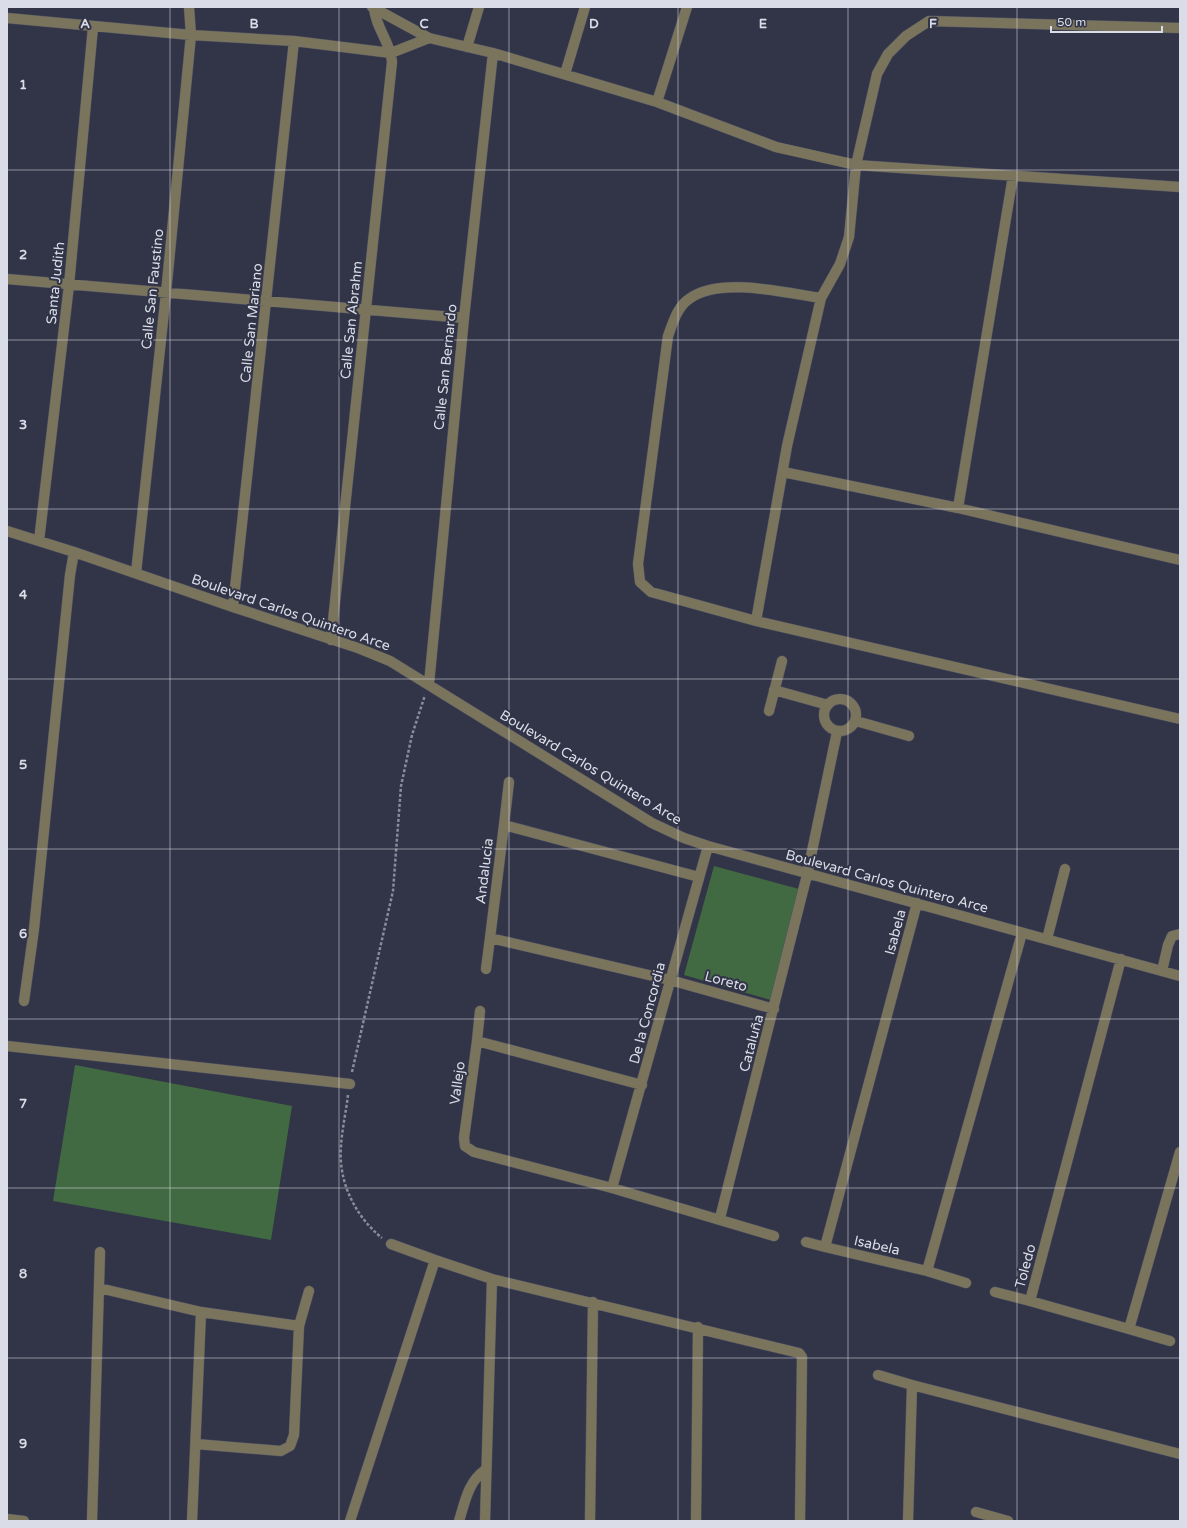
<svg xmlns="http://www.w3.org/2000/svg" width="1187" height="1528" font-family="'Varela Round',sans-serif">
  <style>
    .green { fill: #416a43 }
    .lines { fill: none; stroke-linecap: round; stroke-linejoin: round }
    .minor-casing { stroke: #505364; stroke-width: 11 }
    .path { stroke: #8a8c9b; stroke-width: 2.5; stroke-dasharray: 3 2; stroke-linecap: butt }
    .minor { stroke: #7b745d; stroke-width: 10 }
    .grid { fill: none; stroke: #dadce8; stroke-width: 1; stroke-opacity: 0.55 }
    .labels { text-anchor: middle; stroke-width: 4; stroke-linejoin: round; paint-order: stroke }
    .street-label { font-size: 14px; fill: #dadce8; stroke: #323547 }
    .grid-label { font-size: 13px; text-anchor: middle; font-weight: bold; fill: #dadce8; stroke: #323547; stroke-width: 4; stroke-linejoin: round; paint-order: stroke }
  </style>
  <rect width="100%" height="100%" fill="#323547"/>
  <!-- green -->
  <path class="green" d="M714,866L799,889L771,1000L684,975Z
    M75,1065L292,1106L271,1240L53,1201Z"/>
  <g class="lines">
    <defs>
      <path id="minor" d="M372,7L429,38L493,53L657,102L776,147L856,165L1180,187
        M7,18L191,35L294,41L391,53L429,38
        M467,47L479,7
        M565,74L585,7
        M657,102L687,7
        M7,279L464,318
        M821,298C786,293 719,276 689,299C677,307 673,323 668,336L638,564L640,582L651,592L756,621L1180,719
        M783,472L958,508L1180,560
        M958,508L1013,176
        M7,531L74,552L233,607L358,648L390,661L652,823L684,838L708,846L1180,976
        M39,541L69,285L93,27
        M136,573L166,293L191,35L189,7
        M233,607L294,41
        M756,621L787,446L821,298L840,264L849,237L856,165L877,74L888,54L906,36L929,21L1180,28
        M331,640L392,62C391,43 375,27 374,7
        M429,684L464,318L493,53
        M774,690L828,705
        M824 715a16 16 0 1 1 32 0a16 16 0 1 1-32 0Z
        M769,711L782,661
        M856,721L909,736
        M504,825L509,782
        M699,877L504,825L490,938L670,980L774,1009
        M917,903L825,1247L927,1271L1022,933
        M1047,939L1065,869
        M1121,959L1030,1301L1129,1329L1180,1152
        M486,969L490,938
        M1162,971L1168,945L1172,936L1180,934
        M24,1001L34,929L70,575L74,552
        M477,1041L480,1011
        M7,1046L350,1084
        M642,1085L477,1041L464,1138L465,1146L474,1152L612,1188L774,1236
        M612,1188L708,846
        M720,1218L807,875L837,732
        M806,1242L825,1247
        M391,1244L435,1260
        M927,1271L966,1283
        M99,1288L201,1312L299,1326
        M995,1292L1030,1301
        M1129,1329L1170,1341
        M878,1375L912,1385
        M196,1444L281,1451L290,1446L294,1435L299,1326L309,1291
        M976,1512L1008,1521
        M7,1519L24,1521
        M92,1521L100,1252
        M192,1521L201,1312
        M350,1521L435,1260L492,1279L799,1353L802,1357L800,1521
        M459,1521C465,1502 468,1482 485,1470
        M485,1521L492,1279
        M590,1521L593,1302
        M696,1521L698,1327
        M908,1521L912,1385L1180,1454"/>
    </defs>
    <!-- minor casing -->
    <use href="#minor" class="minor-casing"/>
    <!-- path -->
    <path class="path" d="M352,1072L393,891L401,786L412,735L425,695
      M348,1095C346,1112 342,1129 341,1146C338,1182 355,1216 382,1238"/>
    <!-- minor -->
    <use href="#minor" class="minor"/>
  </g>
  <!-- grid -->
  <path class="grid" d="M170,7V1521M339,7V1521M509,7V1521M678,7V1521M848,7V1521M1017,7V1521M7,170H1180M7,340H1180M7,509H1180M7,679H1180M7,849H1180M7,1019H1180M7,1188H1180M7,1358H1180"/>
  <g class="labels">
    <!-- street labels -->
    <g class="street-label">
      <text transform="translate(55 283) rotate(-84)" y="5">Santa Judith</text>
      <text transform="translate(152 289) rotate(-84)" y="5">Calle San Faustino</text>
      <text transform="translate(351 320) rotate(-84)" y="5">Calle San Abrahm</text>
      <text transform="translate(251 323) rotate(-84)" y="5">Calle San Mariano</text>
      <text transform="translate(445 367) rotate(-84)" y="5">Calle San Bernardo</text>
      <text transform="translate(291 612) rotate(19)" y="5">Boulevard Carlos Quintero Arce</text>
      <text transform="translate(591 767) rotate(31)" y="5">Boulevard Carlos Quintero Arce</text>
      <text transform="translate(484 871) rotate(-83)" y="5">Andalucia</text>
      <text transform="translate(887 881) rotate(15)" y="5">Boulevard Carlos Quintero Arce</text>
      <text transform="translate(895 932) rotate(-75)" y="5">Isabela</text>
      <text transform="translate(726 981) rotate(15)" y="5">Loreto</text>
      <text transform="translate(647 1013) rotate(-75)" y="5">De la Concordia</text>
      <text transform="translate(751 1043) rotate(-75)" y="5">Cataluña</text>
      <text transform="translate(457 1083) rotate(-82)" y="5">Vallejo</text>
      <text transform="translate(877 1245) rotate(13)" y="5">Isabela</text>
      <text transform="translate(1025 1266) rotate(-75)" y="5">Toledo</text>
    </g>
  </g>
  <g class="grid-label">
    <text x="85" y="28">A</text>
    <text x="254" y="28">B</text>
    <text x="424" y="28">C</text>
    <text x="594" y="28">D</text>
    <text x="763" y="28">E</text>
    <text x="933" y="28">F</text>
    <text x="23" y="89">1</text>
    <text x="23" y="259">2</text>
    <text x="23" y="429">3</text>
    <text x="23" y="599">4</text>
    <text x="23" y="769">5</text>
    <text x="23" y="938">6</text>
    <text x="23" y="1108">7</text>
    <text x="23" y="1278">8</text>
    <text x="23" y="1448">9</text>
  </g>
  <!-- border -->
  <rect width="1187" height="1528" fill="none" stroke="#dadce8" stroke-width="16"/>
  <!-- scale -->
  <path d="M1051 26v6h111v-6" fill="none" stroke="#dadce8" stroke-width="2"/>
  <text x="1057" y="26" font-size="12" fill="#dadce8" stroke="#323547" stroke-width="3" paint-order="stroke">50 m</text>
</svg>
